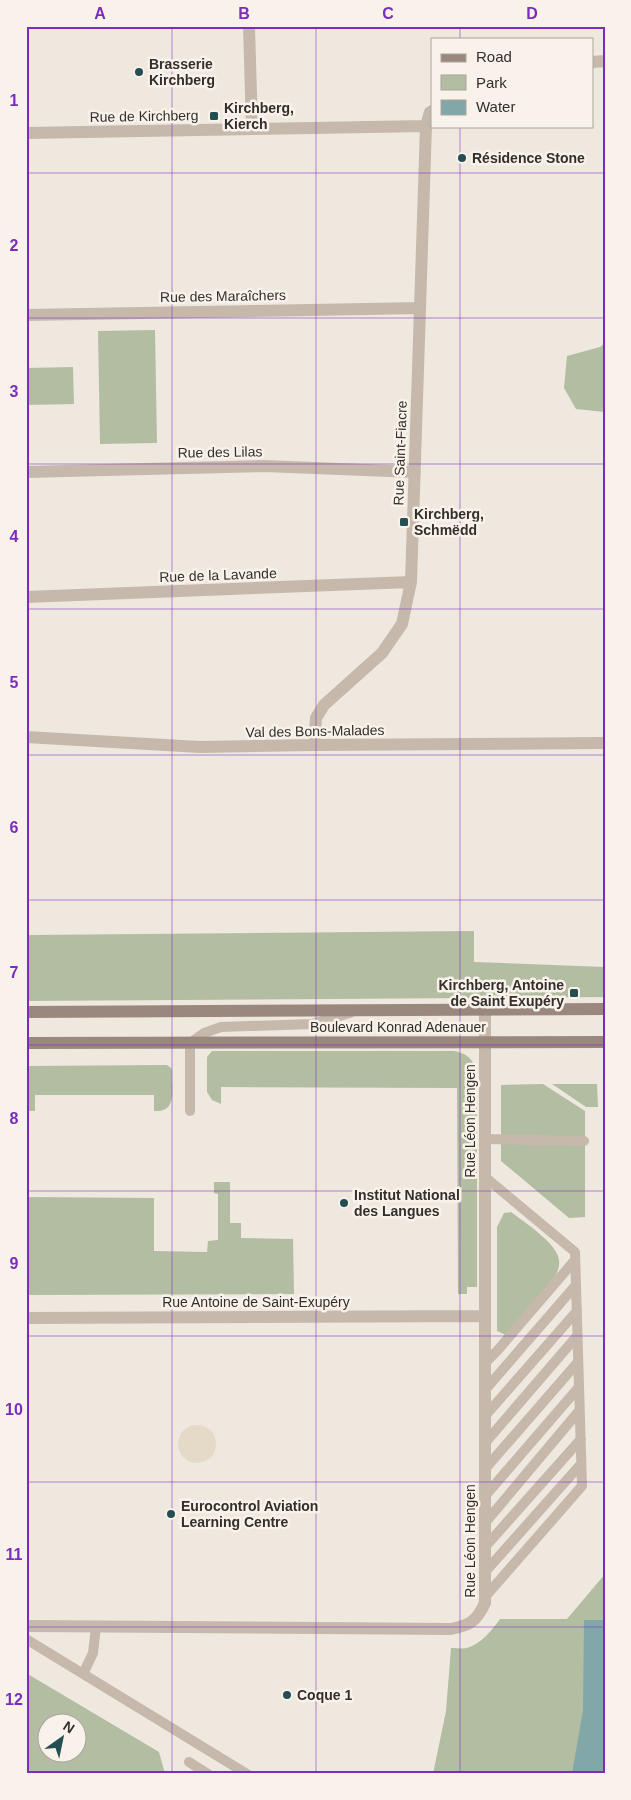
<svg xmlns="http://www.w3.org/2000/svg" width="631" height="1800" font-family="Arial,sans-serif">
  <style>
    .green { fill: #b3bda1; fill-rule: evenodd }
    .plaza { fill: #e5d9c8 }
    .water { fill: #81a7a9 }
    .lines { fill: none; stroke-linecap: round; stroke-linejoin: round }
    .service { stroke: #c6b9ac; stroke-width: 10 }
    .minor { stroke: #c6b9ac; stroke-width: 12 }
    .secondary { stroke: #9a887e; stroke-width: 12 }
    .grid { fill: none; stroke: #7b2cbf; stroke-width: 1; stroke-opacity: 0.55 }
    .poi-dot { fill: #254e52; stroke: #f8f2eb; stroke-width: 2 }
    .labels { text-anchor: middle; stroke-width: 5; stroke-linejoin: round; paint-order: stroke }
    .poi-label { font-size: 14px; font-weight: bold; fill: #352e2a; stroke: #f8f2eb; text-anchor: start }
    .street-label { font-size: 14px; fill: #352e2a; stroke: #f8f2eb }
    .neatline { fill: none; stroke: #7b2cbf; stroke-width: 2 }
    .grid-label { font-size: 16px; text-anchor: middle; font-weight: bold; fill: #7b2cbf }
  </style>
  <rect width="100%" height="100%" fill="#efe8df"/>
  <!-- green -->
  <path class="green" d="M155,330L157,443L100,444L98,331Z
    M605,343V412L576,409L564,388L567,356L600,347Z
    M73,367L74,404L26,405V368Z
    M474,931V962L605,967V997L26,1001V936L31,935Z
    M212,1051H454C469,1054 475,1061 477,1076V1287H467V1294H458L457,1088L221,1087V1104L212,1100L207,1092V1057Z
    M167,1065L172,1069C171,1087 179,1113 154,1111V1095H35V1111H26V1066Z
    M543,1084L585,1111V1217L569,1218L501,1161V1085Z
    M552,1084H597L598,1107H586Z
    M214,1182H230V1223H241V1238L293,1239L294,1294L26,1295V1197L154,1198V1251L207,1252L208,1241L218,1240V1194L214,1193Z
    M511,1212C524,1222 557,1243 559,1260C560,1267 557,1273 554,1279L506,1335L497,1331V1227L504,1213Z
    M605,1574V1774H433L446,1711L451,1648C456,1648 463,1649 467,1648C481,1644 492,1630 500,1619H567Z
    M26,1673L159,1752L165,1774H26ZM48,1722H78V1752H48Z"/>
  <!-- plaza -->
  <path class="plaza" d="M178 1444a19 19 0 1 1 38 0a19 19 0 1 1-38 0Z"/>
  <!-- water -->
  <path class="water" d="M584,1620H605V1774H572L583,1710Z"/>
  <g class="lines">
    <!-- service -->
    <path class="service" d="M190,1111V1043L204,1033L221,1027L312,1024L350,1013
      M485,1139L584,1141
      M485,1177L575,1252L582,1486L485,1597
      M485,1363L497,1351L575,1260
      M485,1390L576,1285
      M485,1416L577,1311
      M485,1443L577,1336
      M485,1469L578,1362
      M485,1496L579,1387
      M485,1523L579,1411
      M485,1547L581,1439
      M485,1572L581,1464
      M26,1639L247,1774
      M83,1674L93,1653L96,1627
      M189,1762L208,1774"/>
    <!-- minor -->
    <path class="minor" d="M249,26L252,129
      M592,62L605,61
      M26,133L426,126
      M26,315L420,308
      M26,472L264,466L415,472
      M26,597L411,582
      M26,737L200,747L314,745L605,743
      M314,745L316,718L324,705L382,653L402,624L411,582L426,126L430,112L432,111
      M26,1318L485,1316
      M26,1626L451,1629C470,1625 476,1622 485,1603V1009"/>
    <!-- secondary -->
    <path class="secondary" d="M26,1012L605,1009
      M26,1043L605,1042"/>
  </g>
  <!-- grid -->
  <path class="grid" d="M172,26V1774M316,26V1774M460,26V39M460,126V1774M26,173H605M26,318H605M26,464H605M26,609H605M26,755H605M26,900H605M26,1045H605M26,1191H605M26,1336H605M26,1482H605M26,1627H605"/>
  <!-- markers -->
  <g class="poi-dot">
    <circle cx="139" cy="72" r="5"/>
    <rect x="209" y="111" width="10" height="10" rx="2.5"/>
    <circle cx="462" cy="158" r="5"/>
    <rect x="399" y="517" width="10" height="10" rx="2.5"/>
    <rect x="569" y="988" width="10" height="10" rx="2.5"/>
    <circle cx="344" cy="1203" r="5"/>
    <circle cx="171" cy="1514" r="5"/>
    <circle cx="287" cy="1695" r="5"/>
  </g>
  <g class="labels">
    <!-- poi labels -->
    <g class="poi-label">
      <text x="149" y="69">Brasserie<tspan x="149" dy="16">Kirchberg</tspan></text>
      <text x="224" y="113">Kirchberg,<tspan x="224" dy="16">Kierch</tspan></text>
      <text x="472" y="163">Résidence Stone</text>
      <text x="414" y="519">Kirchberg,<tspan x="414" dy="16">Schmëdd</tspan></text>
      <text x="564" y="990" text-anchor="end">Kirchberg, Antoine<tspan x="564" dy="16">de Saint Exupéry</tspan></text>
      <text x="354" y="1200">Institut National<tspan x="354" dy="16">des Langues</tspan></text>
      <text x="181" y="1511">Eurocontrol Aviation<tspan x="181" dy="16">Learning Centre</tspan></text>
      <text x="297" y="1700">Coque 1</text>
    </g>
    <!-- street labels -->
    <g class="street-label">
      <text transform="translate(144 116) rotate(-1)" y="5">Rue de Kirchberg</text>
      <text transform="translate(223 296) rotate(-1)" y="5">Rue des Maraîchers</text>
      <text transform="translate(220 452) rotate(-1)" y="5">Rue des Lilas</text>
      <text transform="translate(400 453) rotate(-88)" y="5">Rue Saint-Fiacre</text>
      <text transform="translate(218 575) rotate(-2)" y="5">Rue de la Lavande</text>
      <text transform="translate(315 731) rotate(-1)" y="5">Val des Bons-Malades</text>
      <text x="398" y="1032">Boulevard Konrad Adenauer</text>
      <text transform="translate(470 1121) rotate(-90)" y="5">Rue Léon Hengen</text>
      <text x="256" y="1307">Rue Antoine de Saint-Exupéry</text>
      <text transform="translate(470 1541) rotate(-90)" y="5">Rue Léon Hengen</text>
    </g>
  </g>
  <!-- border -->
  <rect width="631" height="1800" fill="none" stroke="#f8f2eb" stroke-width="55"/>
  <!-- legend -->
  <rect x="431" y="38" width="162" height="90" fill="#f8f2eb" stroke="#aaa49e"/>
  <rect x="441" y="54" width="25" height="8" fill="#9a887e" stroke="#aaa49e"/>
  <text x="476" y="62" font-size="15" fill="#352e2a">Road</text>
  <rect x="441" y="75" width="25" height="15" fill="#b3bda1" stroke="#aaa49e"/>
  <text x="476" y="88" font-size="15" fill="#352e2a">Park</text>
  <rect x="441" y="100" width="25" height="15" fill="#81a7a9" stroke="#aaa49e"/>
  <text x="476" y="112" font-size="15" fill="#352e2a">Water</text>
  <!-- north arrow -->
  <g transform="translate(62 1738) rotate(33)"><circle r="24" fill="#f8f2eb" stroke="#aaa49e"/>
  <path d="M0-4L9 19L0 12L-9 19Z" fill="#254e52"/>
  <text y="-8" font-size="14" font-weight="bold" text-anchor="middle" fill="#352e2a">N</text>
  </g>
  <rect x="28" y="28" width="576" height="1744" class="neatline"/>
  <g class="grid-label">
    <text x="100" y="19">A</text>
    <text x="244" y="19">B</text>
    <text x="388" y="19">C</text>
    <text x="532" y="19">D</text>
    <text x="14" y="106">1</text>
    <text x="14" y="251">2</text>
    <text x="14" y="397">3</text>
    <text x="14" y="542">4</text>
    <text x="14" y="688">5</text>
    <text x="14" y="833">6</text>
    <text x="14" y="978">7</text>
    <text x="14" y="1124">8</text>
    <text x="14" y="1269">9</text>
    <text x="14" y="1415">10</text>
    <text x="14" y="1560">11</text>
    <text x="14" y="1705">12</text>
  </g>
</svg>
